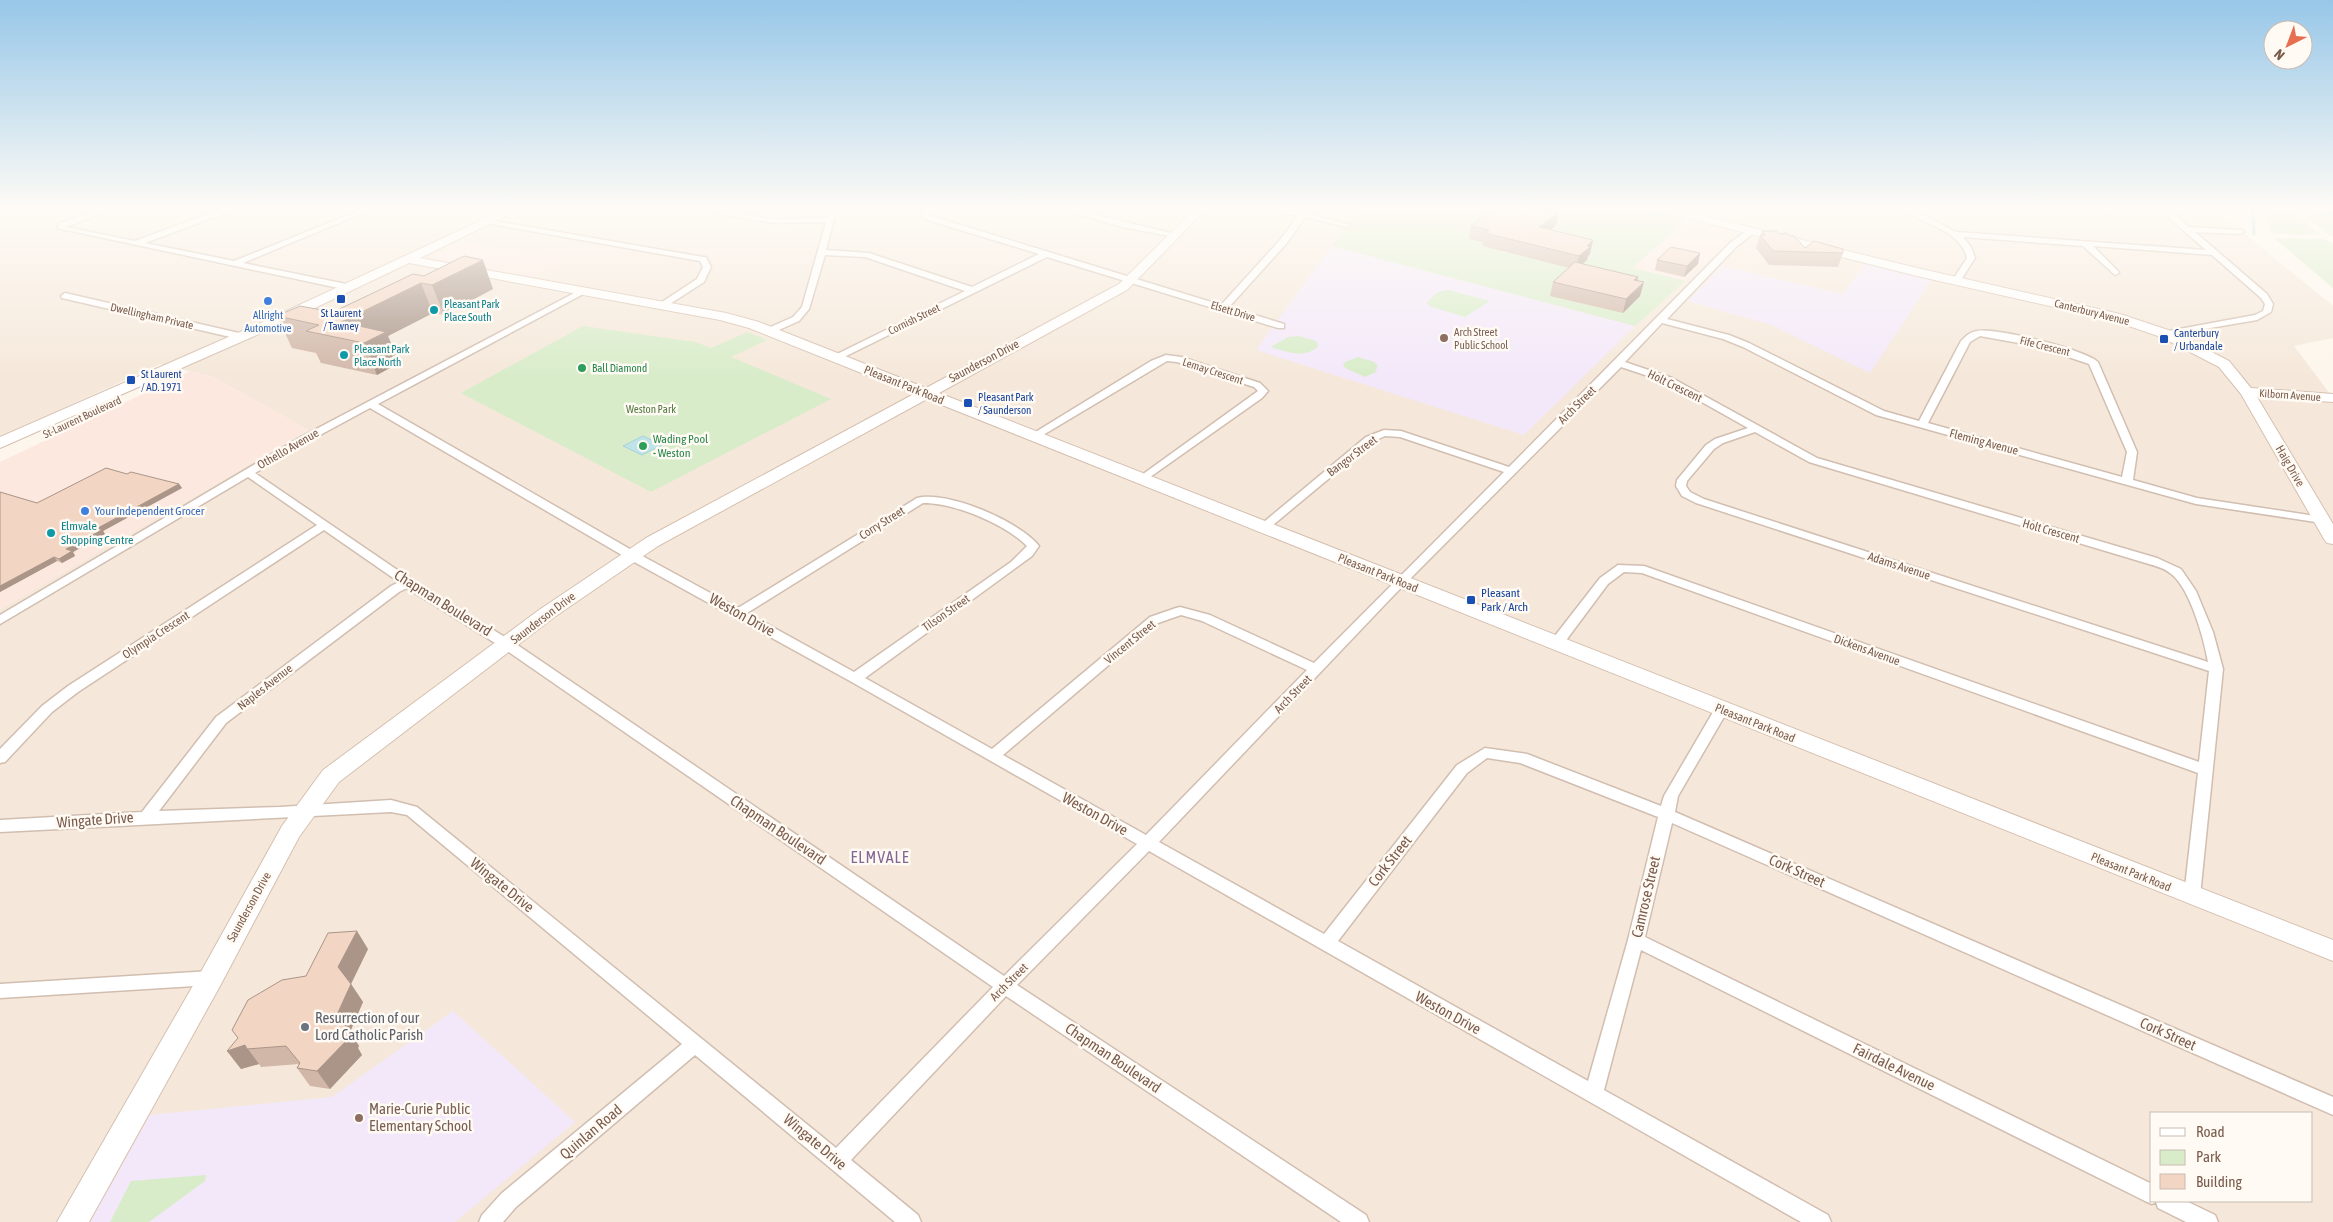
<svg xmlns="http://www.w3.org/2000/svg" width="2333" height="1222" font-family="'Asap Condensed',sans-serif">
  <style>
    .residential { fill: #f5e8da; fill-rule: evenodd }
    .commercial { fill: #fde8e0 }
    .education { fill: #f3e8fa }
    .green { fill: #d8ecc9 }
    .water { fill: #bfe3e8; stroke: #a5d3da }
    .lines { fill: none; stroke-linecap: round; stroke-linejoin: round }
    .stream { stroke: #a5d3da; stroke-width: 3 }
    .street-casing { stroke: #d1beb0; stroke-width: 3 }
    .secondary-casing { stroke: #d6c0b0; stroke-width: 2 }
    .street { fill: #fff; fill-rule: evenodd }
    .secondary { fill: #fff; fill-rule: evenodd }
    .wall { fill: #d1b7a8 }
    .shaded-wall { fill: #aa9588 }
    .building { fill: #f3d5c3; stroke: #aa9588 }
    .transit-dot { fill: #1a4fb4; stroke: #fffaf3; stroke-width: 2 }
    .shop-dot { fill: #3f7fe0; stroke: #fffaf3; stroke-width: 2 }
    .culture-dot { fill: #0f9aa8; stroke: #fffaf3; stroke-width: 2 }
    .education-dot { fill: #8d6e63; stroke: #fffaf3; stroke-width: 2 }
    .leisure-dot { fill: #2e9e5b; stroke: #fffaf3; stroke-width: 2 }
    .worship-dot { fill: #6b7280; stroke: #fffaf3; stroke-width: 2 }
    .labels { text-anchor: middle; stroke-width: 5; stroke-linejoin: round; paint-order: stroke }
    .far-culture-label { font-size: 11px; fill: #0d838f; stroke: #fffaf3; text-anchor: start }
    .far-street-label { font-size: 11px; fill: #7a5c4d; stroke: #fffaf3 }
    .far-transit-label { font-size: 11px; fill: #164399; stroke: #fffaf3; text-anchor: start }
    .far-shop-label { font-size: 11px; fill: #366cbe; stroke: #fffaf3 }
    .far-education-label { font-size: 11px; fill: #785e54; stroke: #fffaf3; text-anchor: start }
    .far-leisure-label { font-size: 11px; fill: #27864d; stroke: #fffaf3; text-anchor: start }
    .far-park-label { font-size: 11px; fill: #537a41; stroke: #fffaf3 }
    .street-label { font-size: 12px; fill: #7a5c4d; stroke: #fffaf3 }
    .leisure-label { font-size: 12px; fill: #27864d; stroke: #fffaf3; text-anchor: start }
    .shop-label { font-size: 12px; fill: #366cbe; stroke: #fffaf3; text-anchor: start }
    .culture-label { font-size: 12px; fill: #0d838f; stroke: #fffaf3; text-anchor: start }
    .transit-label { font-size: 12px; fill: #164399; stroke: #fffaf3; text-anchor: start }
    .near-street-label { font-size: 15px; fill: #7a5c4d; stroke: #fffaf3 }
    .near-worship-label { font-size: 15px; fill: #5b616d; stroke: #fffaf3; text-anchor: start }
    .near-education-label { font-size: 15px; fill: #785e54; stroke: #fffaf3; text-anchor: start }
    .near-neighbourhood-label { font-size: 16px; letter-spacing: 1px; fill: #846695; stroke: #fffaf3 }
  </style>
  <rect width="100%" height="100%" fill="#fdf6ec"/>
  <!-- residential -->
  <path class="residential" d="M11,207H2212L2333,306V338L2294,346L2333,398V1222H0V609L308,430L213,377L160,364L0,437V214ZM2152,1113H2312V1201H2152Z"/>
  <!-- commercial -->
  <path class="commercial" d="M1687,219L1738,232L1685,281L1632,268Z
    M465,241L566,260L533,278L430,258Z
    M191,371L213,377L308,430L0,609V462Z"/>
  <!-- education -->
  <path class="education" d="M1332,246L1635,326L1524,435L1256,350Z
    M1866,264L1932,279L1870,373L1771,325L1688,301L1722,266L1842,294Z
    M453,1011L575,1122L455,1222H90L150,1115L332,1097Z"/>
  <!-- green -->
  <path class="green" d="M1360,207H1637L1687,219L1633,268L1685,281L1635,326L1332,246Z
    M2266,207H2287L2320,234L2303,235L2271,233L2268,226Z
    M2294,207H2333V236L2328,234Z
    M2274,238L2324,239L2333,244V288Z
    M1448,290L1490,301L1465,317L1429,306L1427,302L1438,292Z
    M583,326L695,342L711,348L748,332L767,340L731,357L831,399L651,492L461,393Z
    M1299,336L1316,341L1318,346C1306,359 1288,352 1273,348L1272,346L1288,337Z
    M1358,357L1374,362L1378,366L1375,370L1378,371L1365,377L1345,368L1343,365L1345,362Z
    M206,1175L205,1181L149,1222H110L131,1181Z"/>
  <!-- water -->
  <path class="water" d="M643,436L662,445L642,455L623,446Z"/>
  <g class="lines">
    <!-- stream -->
    <path class="stream" d="M2253,207L2254,234"/>
    <defs>
      <path id="street" d="M107,207H117L66,227L135,241L227,207H236V209L145,243L234,261L368,207H377L243,263L351,285V289L348,290L57,228L60,223Z
        M678,207H693L773,219L827,218L831,207H837L826,250L869,253L972,287L1039,254L924,219L923,211L927,207H933L931,216L938,218L1221,305L1280,240L1298,216L1256,209L1253,207L1301,212L1305,207H1311L1307,213L1350,225L1346,227L1305,217L1286,244L1229,307L1284,324V328H1278L1047,257L836,361L831,358L833,356L965,291L865,257L825,255L809,309L799,321L772,333H766V329L793,317L802,307L826,222L773,223Z
        M1054,207H1065L1179,235L1175,237L1122,227Z
        M1900,207H1909L1956,232L2206,250L2169,218L2146,207H2154L2175,214L2189,227L2243,230L2244,232L2240,234L2195,232L2267,294L2273,304L2271,312L2257,320L2163,336V332L2255,315L2263,311L2265,304L2261,298L2212,255L2093,246L2118,271L2119,273L2115,275L2083,246L1963,237L1971,247L1975,258L1959,283H1953L1952,281L1967,258C1960,228 1920,225 1900,207Z
        M2059,207H2130L2107,212L2063,209Z
        M483,219L703,257H706L711,267L704,282L662,309L658,306L659,304L697,279L703,267L700,261L486,223L482,221Z
        M1749,229L1756,231L1736,247L1667,319L1729,335L1749,343L1884,411L1919,421L1961,341C1966,336 1970,332 1977,331C1996,327 2085,350 2098,362L2137,452L2133,480L2197,498L2322,517L2328,520L2322,523L2196,504L1876,415L1743,347L1723,339L1662,323L1625,362L1672,378L1817,458L2157,558L2181,569L2196,591L2213,632L2223,669L2200,896L2198,901L2192,902L2186,901L2184,896L2198,773L1642,573L1624,572L1608,584L1561,647H1551L1550,644L1551,641L1600,578L1618,565L1644,566L2199,762L2209,671L1696,503L1682,496L1676,486L1677,480L1706,445L1715,439L1748,428L1666,382L1621,367L1394,595L1159,842L1324,934L1457,765L1485,748L1527,754L1661,806L1664,796L1716,707H1726L1728,710L1678,796L1675,812L2333,1097V1115L1672,823L1645,937L2152,1184V1201H2186L2215,1215L2218,1222H2186L2158,1208L2156,1202L2152,1204L2145,1201L1641,950L1604,1090L1828,1215L1831,1222H1801L1149,851L1017,985L1366,1215L1369,1222H1341L1006,996L851,1160L918,1215L921,1222H895L695,1055L516,1207L503,1222H479L482,1215L502,1193L682,1044L407,815L391,812L0,832V820L142,812L216,717L391,586L399,582L324,530L78,692L52,712L5,762L0,763V749L42,706L68,686L317,525L248,477L0,624V615L301,437L580,290L587,292L378,404L635,552L738,608L917,498C947,490 1021,522 1039,546L1032,556L865,678L992,749L1150,617L1176,608L1180,607L1210,615L1314,663L1504,472L1400,437L1385,436L1374,441L1267,530H1259L1257,528L1259,526L1366,437L1384,430L1401,431L1509,467L1730,243ZM1980,336L2036,346L2089,364L2127,452L2122,477L1928,423L1970,342ZM370,408L627,558L850,681L1137,844L1004,976L513,642L412,580L255,473L309,441ZM1755,432L1809,462L2149,564C2156,566 2164,568 2170,573C2190,587 2204,639 2208,662L1704,499L1690,492L1686,486L1687,481L1714,449L1723,443ZM923,503C955,503 1005,524 1027,546L1011,562L854,672L747,613ZM407,588L503,648L993,987L836,1148L417,807L391,800L280,807L159,811L226,723L399,592ZM1181,615L1202,621L1307,670L1146,835L1003,755L1158,623ZM1487,758L1520,763L1658,817L1628,940L1588,1081L1338,941L1467,773Z
        M65,293L239,333L244,336L239,339L62,298L61,296Z
        M1166,355L1181,357L1260,383L1268,391L1262,398L1143,482L1138,479L1139,477L1258,391L1254,387L1177,362L1167,361L1038,438H1030L1029,436L1151,361Z
        M211,971L217,973L220,978L217,983L211,985L0,998V984Z"/>
      <path id="secondary" d="M510,207H524L420,258L726,313L759,322L926,388L1119,284L1197,207H1208L1127,290L939,393L2333,940V961L927,399L658,546L553,618L339,782L299,837L220,986L89,1222H57L202,970L282,826L323,770L539,610L646,538L914,394L749,328L720,320L409,263L275,327L0,448V437L265,321Z
        M1649,207H1667L1917,268L2120,314L2171,331L2229,361L2251,388L2333,394V402L2257,397L2333,524V544L2327,543L2324,539L2241,394L2219,367L2161,337L2111,320L1917,276L1651,209Z"/>
    </defs>
    <!-- street casing -->
    <use href="#street" class="street-casing"/>
    <!-- secondary casing -->
    <use href="#secondary" class="secondary-casing"/>
    <!-- street -->
    <use href="#street" class="street"/>
    <!-- secondary -->
    <use href="#secondary" class="secondary"/>
  </g>
  <!-- wall -->
  <path class="wall" d="M1559,212L1556,225L1550,230L1590,254L1588,256L1587,260L1582,264L1638,277L1637,281L1640,296L1623,313L1550,296L1553,282L1569,268L1483,246V242L1469,239L1471,226Z
    M1762,231L1789,236L1805,248L1843,253L1838,267L1769,265L1756,248L1760,235H1761Z
    M1700,253L1698,264L1684,277L1655,270L1657,260Z
    M413,274L493,289L444,315L433,313L388,336L399,363L377,375L321,363L316,353L292,348L277,316L333,312Z
    M127,474L179,484L182,488L103,531L105,534L73,552L75,556L62,563L57,561L0,592V492L37,503Z
    M368,949L351,984L363,1002L350,1032L359,1046L358,1048L362,1055L330,1089L310,1086L297,1068L299,1064L261,1067L259,1064L241,1069L227,1051L306,976Z"/>
  <!-- shaded-wall -->
  <path class="shaded-wall" d="M1559,212L1556,225L1537,241L1539,227Z
    M1593,240L1590,254L1588,256L1587,260L1576,270L1579,256L1587,246Z
    M1700,253L1698,264L1684,277L1687,266Z
    M483,260L493,289L444,315L432,285Z
    M1638,277L1635,291L1644,282L1640,296L1623,313L1626,299L1634,280Z
    M421,283L433,313L388,336L399,363L377,375L364,343L341,322Z
    M179,484L182,488L103,531L105,534L73,552L75,556L62,563L59,559L66,549L98,528Z
    M54,557L57,561L0,592V586Z
    M357,931L368,949L350,986L338,967Z
    M351,984L363,1002L350,1032L359,1046L358,1048L362,1055L330,1089L317,1071L335,1019Z
    M245,1045L259,1064L241,1069L227,1051Z"/>
  <!-- building -->
  <path class="building" d="M1499,207H1532L1559,212L1539,227L1593,240L1587,246L1590,247L1579,256L1485,233L1489,230L1471,226Z
    M1762,231H1777L1780,234L1787,233L1789,236H1794L1805,248L1814,241L1843,249V253L1773,251L1760,235H1765Z
    M1671,247L1700,253L1687,266L1657,260Z
    M464,256L483,260L432,285L421,283L341,322L386,332L364,343L306,331L319,325L277,316L300,306L333,312L413,274L424,276Z
    M1575,262L1638,277L1634,280L1644,282L1626,299L1553,282Z
    M106,468L127,474L131,472L179,484L98,528L102,530L66,549L72,551L59,559L54,557L0,586V492L37,503Z
    M357,931L338,967L351,984L335,1019L347,1027L345,1031L350,1037L317,1071L297,1068L300,1063L286,1046L247,1049L245,1045L227,1051L238,1038L232,1030L248,1000L282,980L306,976L328,933Z"/>
  <!-- sky -->
  <linearGradient id="sky" x2="0" y2="1"><stop stop-color="#97c7e8"/><stop offset="0.55" stop-color="#fefbf6"/><stop offset="1" stop-color="#fefbf6" stop-opacity="0"/></linearGradient>
  <rect width="2333" height="378" fill="url(#sky)"/>
  <!-- markers -->
  <g class="transit-dot">
    <rect x="336" y="294" width="10" height="10" rx="2.5"/>
    <rect x="2159" y="334" width="10" height="10" rx="2.5"/>
    <rect x="126" y="375" width="10" height="10" rx="2.5"/>
    <rect x="963" y="398" width="10" height="10" rx="2.5"/>
    <rect x="1466" y="595" width="10" height="10" rx="2.5"/>
  </g>
  <g class="shop-dot">
    <circle cx="268" cy="301" r="5"/>
    <circle cx="85" cy="511" r="5"/>
  </g>
  <g class="culture-dot">
    <circle cx="434" cy="310" r="5"/>
    <circle cx="344" cy="355" r="5"/>
    <circle cx="51" cy="533" r="5"/>
  </g>
  <g class="education-dot">
    <circle cx="1444" cy="338" r="5"/>
    <circle cx="359" cy="1118" r="5"/>
  </g>
  <g class="leisure-dot">
    <circle cx="582" cy="368" r="5"/>
    <circle cx="643" cy="446" r="5"/>
  </g>
  <circle class="worship-dot" cx="305" cy="1027" r="5"/>
  <g class="labels">
    <!-- far-culture labels -->
    <g class="far-culture-label">
      <text x="444" y="308">Pleasant Park<tspan x="444" dy="13">Place South</tspan></text>
      <text x="354" y="353">Pleasant Park<tspan x="354" dy="13">Place North</tspan></text>
    </g>
    <!-- far-street labels -->
    <g class="far-street-label">
      <text transform="translate(1233 311) rotate(17)" y="4">Elsett Drive</text>
      <text transform="translate(2092 312) rotate(14)" y="4">Canterbury Avenue</text>
      <text transform="translate(152 316) rotate(13)" y="4">Dwellingham Private</text>
      <text transform="translate(914 319) rotate(-26)" y="4">Cornish Street</text>
      <text transform="translate(2045 346) rotate(14)" y="4">Fife Crescent</text>
      <text transform="translate(1213 371) rotate(18)" y="4">Lemay Crescent</text>
      <text transform="translate(2290 395) rotate(4)" y="4">Kilborn Avenue</text>
      <text transform="translate(82 417) rotate(-25)" y="4">St-Laurent Boulevard</text>
    </g>
    <!-- far-transit labels -->
    <g class="far-transit-label">
      <text x="341" y="317" text-anchor="middle">St Laurent<tspan x="341" dy="13">/ Tawney</tspan></text>
      <text x="2174" y="337">Canterbury<tspan x="2174" dy="13">/ Urbandale</tspan></text>
      <text x="141" y="378">St Laurent<tspan x="141" dy="13">/ AD. 1971</tspan></text>
      <text x="978" y="401">Pleasant Park<tspan x="978" dy="13">/ Saunderson</tspan></text>
    </g>
    <!-- far-shop labels -->
    <g class="far-shop-label">
      <text x="268" y="319">Allright<tspan x="268" dy="13">Automotive</tspan></text>
    </g>
    <!-- far-education labels -->
    <g class="far-education-label">
      <text x="1454" y="336">Arch Street<tspan x="1454" dy="13">Public School</tspan></text>
    </g>
    <!-- far-leisure labels -->
    <g class="far-leisure-label">
      <text x="592" y="372">Ball Diamond</text>
    </g>
    <!-- far-park labels -->
    <g class="far-park-label">
      <text x="651" y="413">Weston Park</text>
    </g>
    <!-- street labels -->
    <g class="street-label">
      <text transform="translate(984 361) rotate(-28)" y="4">Saunderson Drive</text>
      <text transform="translate(904 385) rotate(22)" y="4">Pleasant Park Road</text>
      <text transform="translate(1675 386) rotate(26)" y="4">Holt Crescent</text>
      <text transform="translate(1577 405) rotate(-45)" y="4">Arch Street</text>
      <text transform="translate(1984 442) rotate(15)" y="4">Fleming Avenue</text>
      <text transform="translate(288 449) rotate(-30)" y="4">Othello Avenue</text>
      <text transform="translate(1352 456) rotate(-37)" y="4">Bangor Street</text>
      <text transform="translate(2290 466) rotate(60)" y="4">Haig Drive</text>
      <text transform="translate(882 523) rotate(-32)" y="4">Corry Street</text>
      <text transform="translate(2051 531) rotate(16)" y="4">Holt Crescent</text>
      <text transform="translate(1899 566) rotate(18)" y="4">Adams Avenue</text>
      <text transform="translate(1378 573) rotate(22)" y="4">Pleasant Park Road</text>
      <text transform="translate(946 613) rotate(-35)" y="4">Tilson Street</text>
      <text transform="translate(543 618) rotate(-37)" y="4">Saunderson Drive</text>
      <text transform="translate(156 635) rotate(-33)" y="4">Olympia Crescent</text>
      <text transform="translate(1130 642) rotate(-39)" y="4">Vincent Street</text>
      <text transform="translate(1867 650) rotate(20)" y="4">Dickens Avenue</text>
      <text transform="translate(265 687) rotate(-38)" y="4">Naples Avenue</text>
      <text transform="translate(1293 694) rotate(-46)" y="4">Arch Street</text>
      <text transform="translate(1755 723) rotate(22)" y="4">Pleasant Park Road</text>
      <text transform="translate(2131 872) rotate(22)" y="4">Pleasant Park Road</text>
      <text transform="translate(249 907) rotate(-61)" y="4">Saunderson Drive</text>
      <text transform="translate(1009 982) rotate(-45)" y="4">Arch Street</text>
    </g>
    <!-- leisure labels -->
    <g class="leisure-label">
      <text x="653" y="443">Wading Pool<tspan x="653" dy="14">- Weston</tspan></text>
    </g>
    <!-- shop labels -->
    <g class="shop-label">
      <text x="95" y="515">Your Independent Grocer</text>
    </g>
    <!-- culture labels -->
    <g class="culture-label">
      <text x="61" y="530">Elmvale<tspan x="61" dy="14">Shopping Centre</tspan></text>
    </g>
    <!-- transit labels -->
    <g class="transit-label">
      <text x="1481" y="597">Pleasant<tspan x="1481" dy="14">Park / Arch</tspan></text>
    </g>
    <!-- near-street labels -->
    <g class="near-street-label">
      <text transform="translate(443 603) rotate(32)" y="5">Chapman Boulevard</text>
      <text transform="translate(742 615) rotate(29)" y="5">Weston Drive</text>
      <text transform="translate(1095 814) rotate(29)" y="5">Weston Drive</text>
      <text transform="translate(95 820) rotate(-4)" y="5">Wingate Drive</text>
      <text transform="translate(778 830) rotate(34)" y="5">Chapman Boulevard</text>
      <text transform="translate(1390 861) rotate(-52)" y="5">Cork Street</text>
      <text transform="translate(1797 871) rotate(24)" y="5">Cork Street</text>
      <text transform="translate(502 885) rotate(39)" y="5">Wingate Drive</text>
      <text transform="translate(1646 897) rotate(-77)" y="5">Camrose Street</text>
      <text transform="translate(1448 1013) rotate(29)" y="5">Weston Drive</text>
      <text transform="translate(2168 1034) rotate(24)" y="5">Cork Street</text>
      <text transform="translate(1113 1058) rotate(34)" y="5">Chapman Boulevard</text>
      <text transform="translate(1894 1067) rotate(26)" y="5">Fairdale Avenue</text>
      <text transform="translate(591 1132) rotate(-40)" y="5">Quinlan Road</text>
      <text transform="translate(815 1142) rotate(40)" y="5">Wingate Drive</text>
    </g>
    <!-- near-worship labels -->
    <g class="near-worship-label">
      <text x="315" y="1023">Resurrection of our<tspan x="315" dy="17">Lord Catholic Parish</tspan></text>
    </g>
    <!-- near-education labels -->
    <g class="near-education-label">
      <text x="369" y="1114">Marie-Curie Public<tspan x="369" dy="17">Elementary School</tspan></text>
    </g>
    <!-- near-neighbourhood labels -->
    <g class="near-neighbourhood-label">
      <text x="880" y="863">ELMVALE</text>
    </g>
  </g>
  <!-- legend -->
  <rect x="2150" y="1112" width="162" height="90" fill="#fffaf3" stroke="#cabbb1"/>
  <rect x="2160" y="1128" width="25" height="8" fill="#ffffff" stroke="#cabbb1"/>
  <text x="2196" y="1137" font-size="15" fill="#7a5c4d">Road</text>
  <rect x="2160" y="1150" width="25" height="15" fill="#d8ecc9" stroke="#cabbb1"/>
  <text x="2196" y="1162" font-size="15" fill="#7a5c4d">Park</text>
  <rect x="2160" y="1174" width="25" height="15" fill="#f3d5c3" stroke="#cabbb1"/>
  <text x="2196" y="1187" font-size="15" fill="#7a5c4d">Building</text>
  <!-- north arrow -->
  <g transform="translate(2288 45) rotate(222)"><circle r="24" fill="#fffaf3" stroke="#cabbb1"/>
  <path d="M0-4L9 19L0 12L-9 19Z" fill="#e76f51"/>
  <text y="-8" font-size="14" font-weight="bold" text-anchor="middle" fill="#7a5c4d">N</text>
  </g>
</svg>
